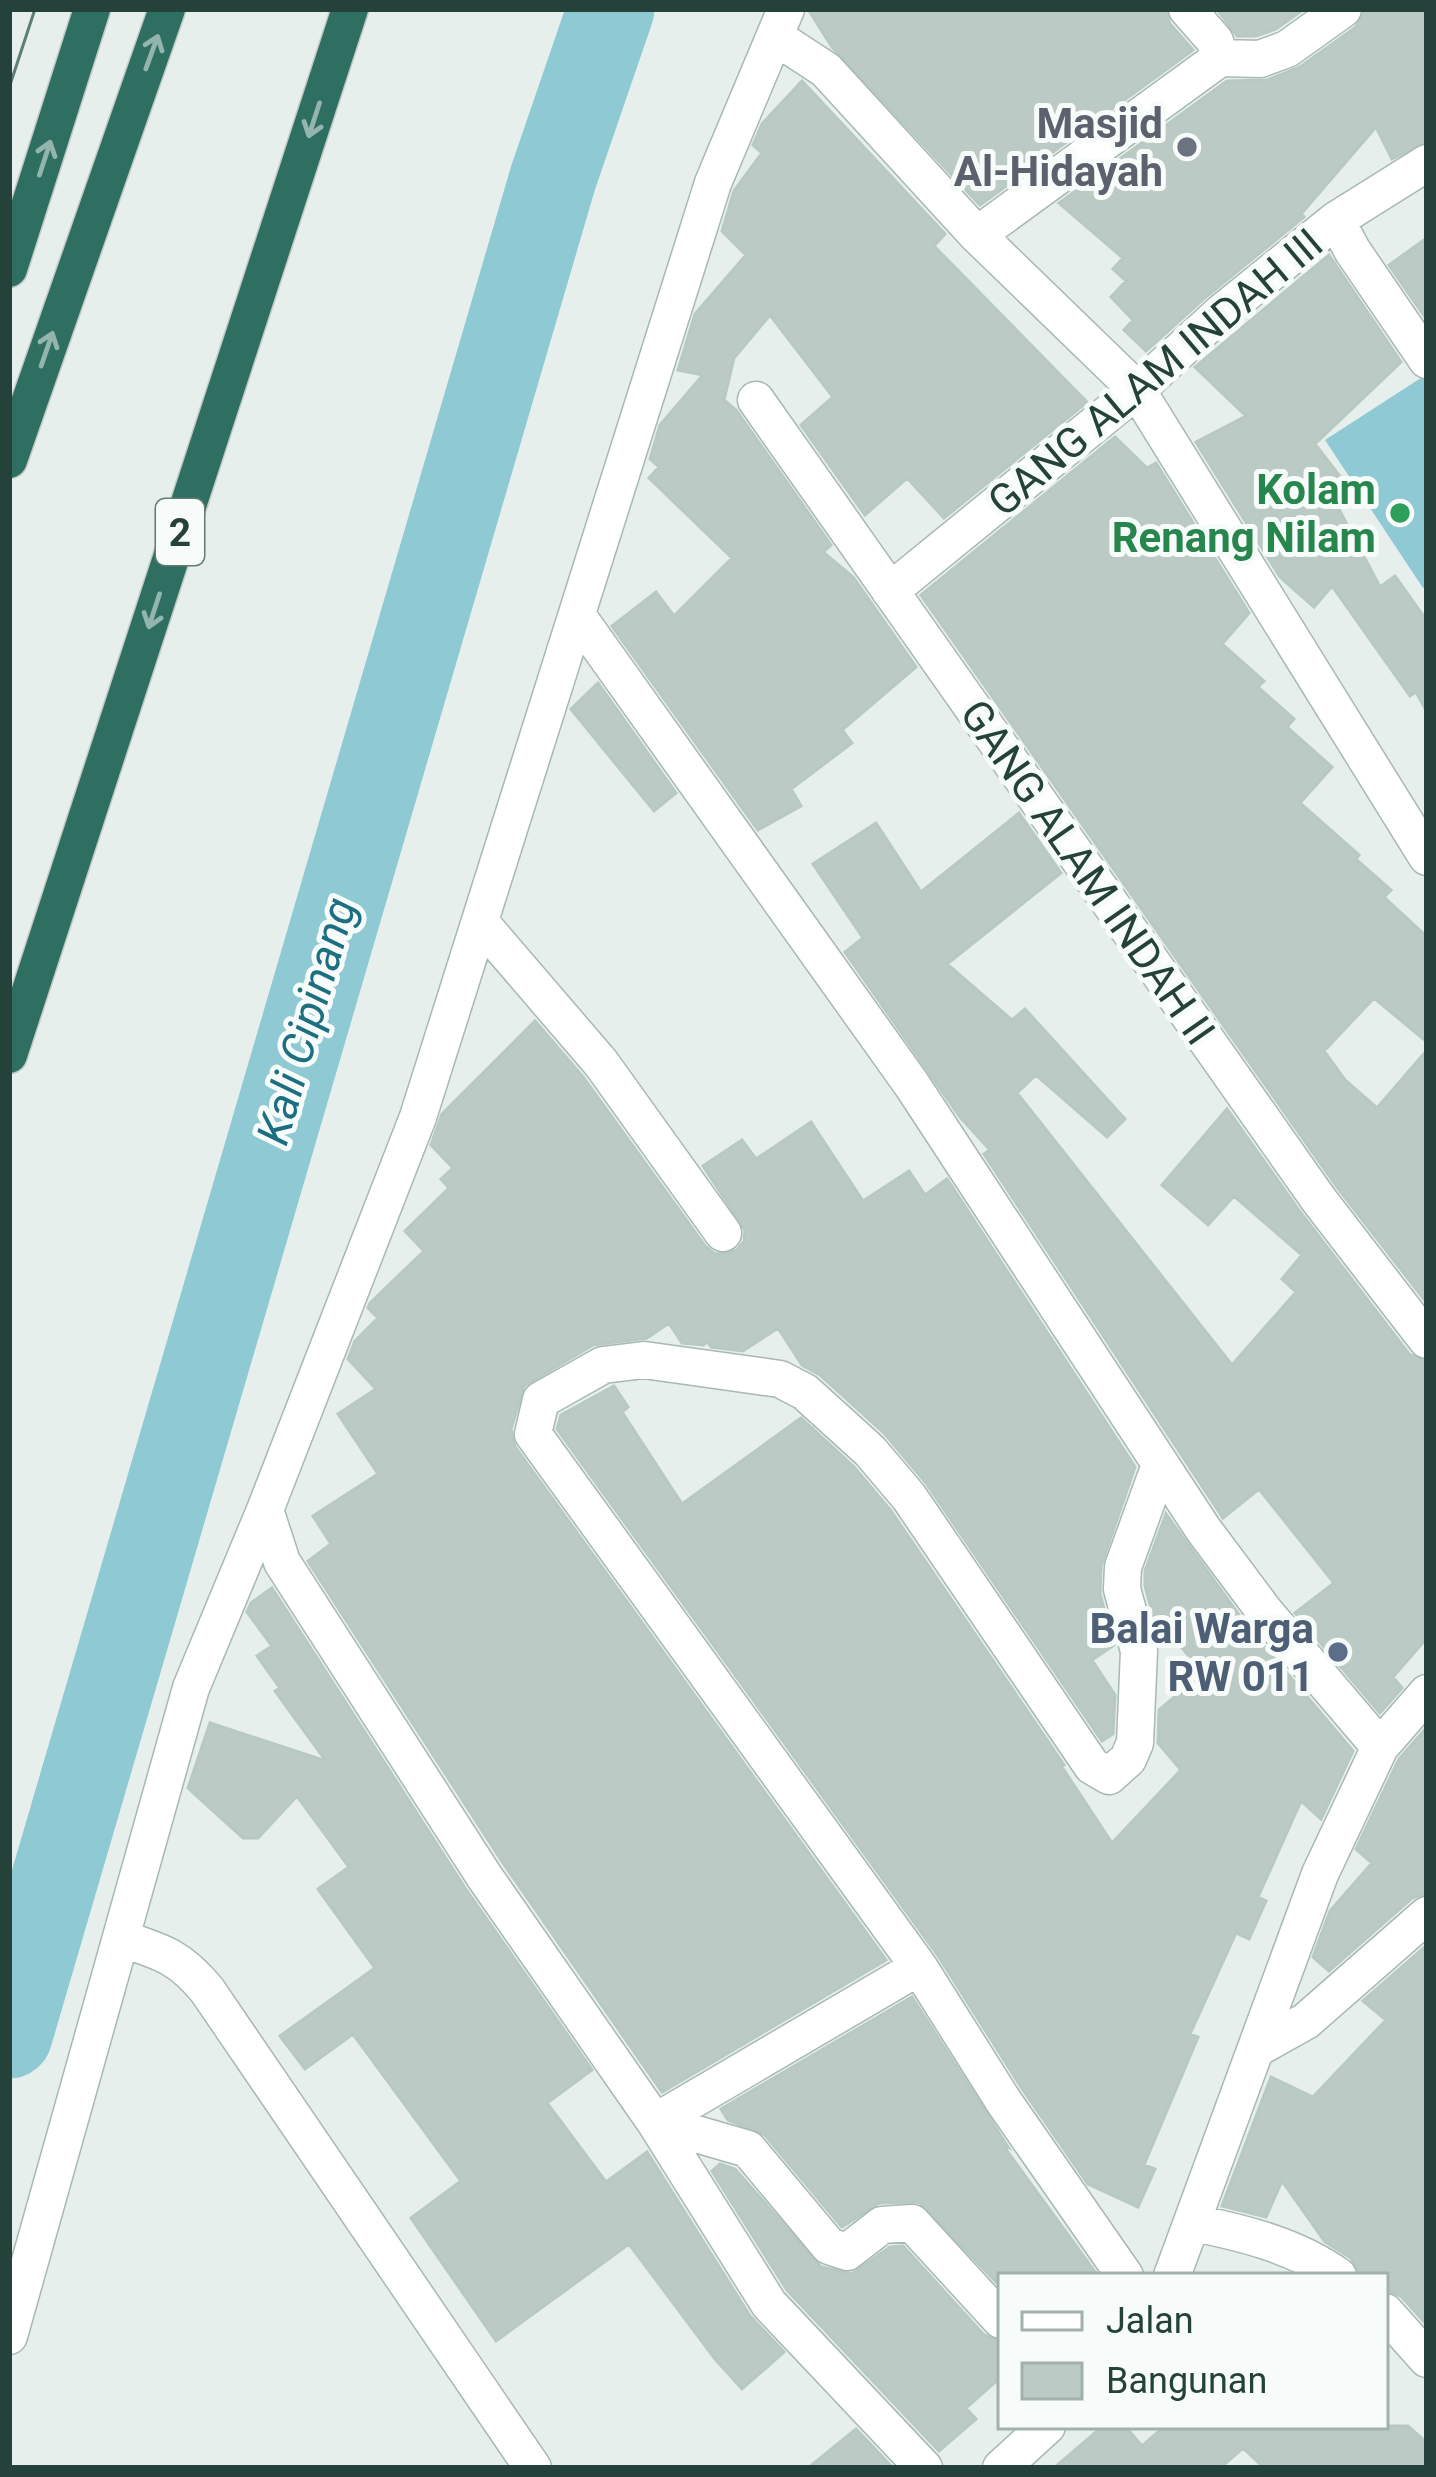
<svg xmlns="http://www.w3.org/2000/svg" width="1436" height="2477" font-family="Roboto,sans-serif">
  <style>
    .water { fill: #8ec9d4 }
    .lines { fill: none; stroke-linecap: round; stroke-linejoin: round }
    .river { stroke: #8ec9d4; stroke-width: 87 }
    .building { fill: #bbcac4; stroke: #b8c9c2; stroke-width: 3 }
    .minor-casing { stroke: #a8b8b2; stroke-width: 39 }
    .highway-casing { stroke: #c2cac8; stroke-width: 39 }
    .minor { stroke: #fff; stroke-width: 36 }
    .highway { stroke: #2f6f62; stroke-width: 36 }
    .tram { stroke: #5f7d75; stroke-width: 3 }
    .oneway { stroke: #93b5ae }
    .worship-dot { fill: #6b7280; stroke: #f7fbf9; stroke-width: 4.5 }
    .leisure-dot { fill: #2e9e5b; stroke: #f7fbf9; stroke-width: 4.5 }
    .service-dot { fill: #5c6f8a; stroke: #f7fbf9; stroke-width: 4.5 }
    .labels { text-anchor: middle; stroke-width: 10; stroke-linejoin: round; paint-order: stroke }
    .shield { fill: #f7fbf9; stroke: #637a73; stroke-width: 3 }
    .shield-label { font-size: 39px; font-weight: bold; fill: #24423a }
    .worship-label { font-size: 42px; font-weight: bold; fill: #5b616d; stroke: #f7fbf9; text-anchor: end }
    .street-label { font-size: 42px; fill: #24423a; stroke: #f7fbf9 }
    .leisure-label { font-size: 42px; font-weight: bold; fill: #27864d; stroke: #f7fbf9; text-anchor: end }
    .service-label { font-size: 42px; font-weight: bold; fill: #4e5e75; stroke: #f7fbf9; text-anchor: end }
    .water-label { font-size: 45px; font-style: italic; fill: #1c6f80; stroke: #f7fbf9 }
  </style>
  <rect width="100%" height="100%" fill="#e6efeb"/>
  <!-- water -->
  <path class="water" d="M1427,374V586L1423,588L1325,440Z"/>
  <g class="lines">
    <!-- river -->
    <path class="river" d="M9,2035L553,178L611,9"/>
  </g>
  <!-- building -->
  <path class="building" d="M808,9H1165L1170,24L1193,50L980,205L832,47Z
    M1217,9H1304L1276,29L1256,36H1237Z
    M1365,9H1427V141L1392,159L1376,127L1301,214L1304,217L1207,296L1146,351L1124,330L1133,320L1111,297L1126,281L1113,269L1123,258L1059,203L1227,81L1267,80L1300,67L1356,27Z
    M802,81L945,234L934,246L1087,402L944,518L907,478L865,515L801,425L833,397L770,315L734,358L724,400L736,410L831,545L823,552L853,577L916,667L842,730L852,743L791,789L801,806L758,830L612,626L656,592L674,616L732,558L649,478L659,467L650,459L660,425L703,375L678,370L695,314L746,255L722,231L734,191L762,153L753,145L762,124Z
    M1427,238V320L1389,265Z
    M1329,255L1401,362L1315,444L1345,483L1331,494L1380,587L1395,576L1427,621V712L1416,692L1410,696L1332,586L1314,607L1280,577L1196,442L1246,416L1195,367Z
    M1115,437L1147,468L1156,463L1249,613L1222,644L1264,681L1258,687L1294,719L1287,727L1332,767L1300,803L1359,855L1356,859L1391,890L1384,897L1427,937V1042L1374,998L1324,1051L1345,1080L1377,1108L1427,1050V1303L1337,1187L921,595Z
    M598,683L676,793L654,811L571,709Z
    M1019,813L1061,873L947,964L1012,1020L1025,1009L1125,1119L1107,1137L1036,1075L1017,1093L1232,1365L1296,1292L1282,1279L1302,1255L1234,1196L1208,1225L1162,1185L1227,1109L1301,1213L1409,1354L1427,1362V1638L1393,1677L1402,1688L1380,1713L1295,1613L1334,1583L1259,1489L1223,1518L984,1154L990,1150L960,1117L845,952L863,938L813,864L876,823L921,892Z
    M535,1021L583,1077L705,1246L715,1254L737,1250L744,1241L745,1230L703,1166L742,1140L756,1159L811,1122L863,1201L909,1171L925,1195L947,1179L1135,1467L1101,1566L1100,1594L1114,1645L1092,1660L1115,1695L1113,1734L1102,1741L926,1483L885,1434L820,1375L802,1365L778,1328L743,1351L711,1347L708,1342L703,1345L682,1343L669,1323L647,1338L593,1345L524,1386L511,1429L515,1447L886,1960L662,2092L503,1863L308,1561L331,1544L313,1516L378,1474L338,1414L376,1389L348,1359L355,1341L378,1318L368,1308L370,1303L424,1251L405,1231L449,1188L441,1179L453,1168L431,1145L442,1114Z
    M614,1386L628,1407L622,1412L682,1504L801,1418L854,1467L891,1511L1064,1765L1062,1767L1112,1843L1181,1770L1158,1743L1159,1710L1203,1673L1157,1618L1154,1619L1145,1586V1571L1166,1514L1247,1626L1353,1751L1321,1819L1301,1801L1258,1897L1266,1901L1249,1939L1236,1933L1190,2034L1198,2037L1144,2165L1155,2169L1138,2207L1088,2184L1023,2090L937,1954L557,1429L561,1415Z
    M272,1588L465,1888L592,2070L547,2103L606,2182L647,2152L750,2316L784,2352L742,2389L715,2359L629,2244L496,2341L411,2218L461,2181L353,2034L305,2069L280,2036L375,1968L318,1889L349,1867L297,1796L258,1838H243L188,1788L210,1723L326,1761L275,1691L280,1688L257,1656L272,1646L247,1612L251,1603Z
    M1427,1727V1893L1412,1898L1329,1971L1313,1957L1330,1911L1372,1863L1356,1849L1399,1759Z
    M1427,1945V2325L1401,2296L1385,2290V2276H1360L1351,2258L1325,2242L1282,2181L1266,2217L1222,2206L1271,2077L1313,2097L1386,2020L1363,2001Z
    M912,1997L1008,2147L1002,2144L1098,2276H1001V2287L919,2202L879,2203L842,2227L765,2135L728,2120L721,2109Z
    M720,2164L735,2169L821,2267L852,2274L890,2247L903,2246L984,2335L1001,2342V2377L966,2408L976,2419L939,2451L787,2290L712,2171Z
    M1103,2426H1125L1142,2446L1165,2426H1408L1427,2443V2468H1264L1243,2448L1220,2468H1054Z
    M856,2429L893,2468H808Z"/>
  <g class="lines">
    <defs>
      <path id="minor" d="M777,38L826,70L977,235L1137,390L1427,857
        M1220,58L1260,59L1287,49L1343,9
        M1336,220L1352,250L1427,360
        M977,235L1220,58L1215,41L1187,9
        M756,400L1319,1200L1427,1340
        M890,591L1137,390L1221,313L1336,220L1427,163
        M579,618L912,1085L1203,1529L1265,1612L1380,1747
        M480,922L601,1063L723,1233
        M265,1510L282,1562L484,1876L655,2122L769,2304L924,2468
        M123,1939C162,1952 180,1957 207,1990L533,2468
        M1256,2049L1306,2021L1427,1915
        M655,2122L748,2149L829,2246L847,2252L882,2225L912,2223L1001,2320
        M655,2122L919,1967
        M1194,2223C1244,2233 1296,2246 1338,2276
        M1125,2276L1004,2102L919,1967L533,1434L541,1400L603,1365L644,1360L780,1379L805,1392L870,1451L909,1497L1092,1766L1109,1776L1128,1759L1135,1743L1139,1651L1122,1589L1123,1567L1160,1465
        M1172,2276L1320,1874L1380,1747L1427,1693
        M1385,2312L1427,2359
        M9,2336L191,1688L265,1510L418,1117L713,183L786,9
        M1001,2468L1047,2426"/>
      <path id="highway" d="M9,269L92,9
        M9,460L167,9
        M9,1055L350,9"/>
    </defs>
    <!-- minor casing -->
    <use href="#minor" class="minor-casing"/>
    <!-- highway casing -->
    <use href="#highway" class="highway-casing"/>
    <!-- minor -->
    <use href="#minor" class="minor"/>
    <!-- highway -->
    <use href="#highway" class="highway"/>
    <!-- tram -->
    <path class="tram" d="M9,88L35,9"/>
  </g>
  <!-- one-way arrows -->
  <defs><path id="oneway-shaft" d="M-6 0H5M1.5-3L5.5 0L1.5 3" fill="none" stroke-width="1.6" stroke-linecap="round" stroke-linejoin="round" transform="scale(3)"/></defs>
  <g class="oneway">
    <use href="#oneway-shaft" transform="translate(152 52) rotate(-70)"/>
    <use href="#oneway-shaft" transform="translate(314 120) rotate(108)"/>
    <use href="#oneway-shaft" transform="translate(45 158) rotate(-72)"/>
    <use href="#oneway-shaft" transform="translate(47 349) rotate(-71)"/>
    <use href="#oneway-shaft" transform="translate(154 611) rotate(108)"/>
  </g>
  <!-- markers -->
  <circle class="worship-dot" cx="1187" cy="147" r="12"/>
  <circle class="leisure-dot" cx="1400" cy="513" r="12"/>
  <circle class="service-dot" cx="1338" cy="1652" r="12"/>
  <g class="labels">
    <!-- shield labels -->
    <rect class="shield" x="156" y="499" width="48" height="66" rx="9"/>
    <g class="shield-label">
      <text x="180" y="546">2</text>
    </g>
    <!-- worship labels -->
    <g class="worship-label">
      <text x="1163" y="138">Masjid<tspan x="1163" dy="48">Al-Hidayah</tspan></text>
    </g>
    <!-- street labels -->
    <g class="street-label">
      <text transform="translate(1155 372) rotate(-40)" y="15">GANG ALAM INDAH III</text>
      <text transform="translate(1088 872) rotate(55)" y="15">GANG ALAM INDAH II</text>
    </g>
    <!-- leisure labels -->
    <g class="leisure-label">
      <text x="1376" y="504">Kolam<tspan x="1376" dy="48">Renang Nilam</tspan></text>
    </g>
    <!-- service labels -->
    <g class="service-label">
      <text x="1314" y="1643">Balai Warga<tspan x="1314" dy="48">RW 011</tspan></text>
    </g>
    <!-- water labels -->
    <g class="water-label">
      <text transform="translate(306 1021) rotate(-74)" y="16">Kali Cipinang</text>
    </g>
  </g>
  <!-- border -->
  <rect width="1436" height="2477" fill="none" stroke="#24423a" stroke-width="24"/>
  <!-- legend -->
  <rect x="998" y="2273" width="390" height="156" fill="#f7fbf9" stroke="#a3b1ad" stroke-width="3"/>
  <rect x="1022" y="2312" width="60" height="18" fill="#ffffff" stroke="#a3b1ad" stroke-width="3"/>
  <text x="1106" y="2333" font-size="36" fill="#24423a">Jalan</text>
  <rect x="1022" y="2363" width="60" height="36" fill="#bbcac4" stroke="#a3b1ad" stroke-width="3"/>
  <text x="1106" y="2393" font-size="36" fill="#24423a">Bangunan</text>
</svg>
